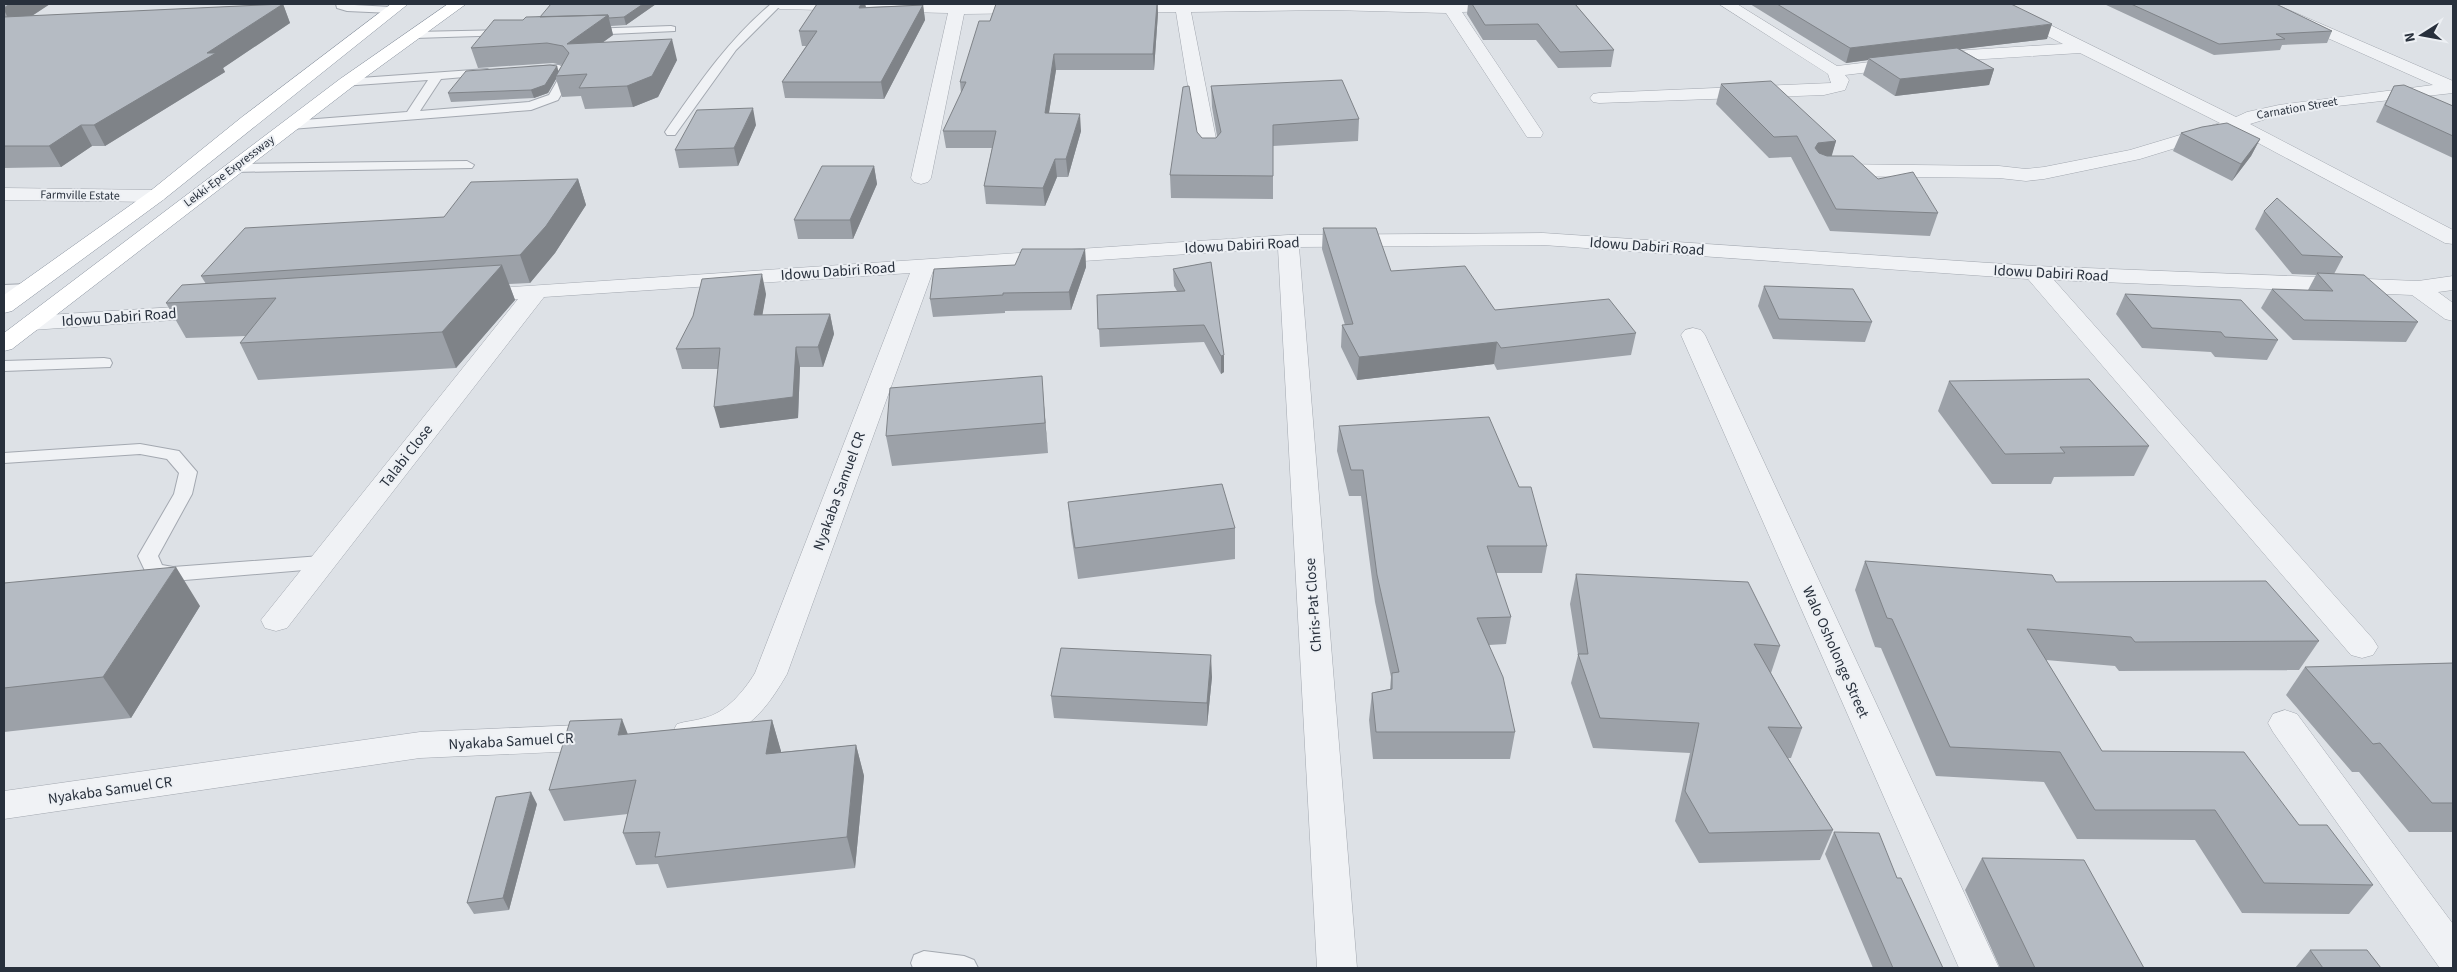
<svg xmlns="http://www.w3.org/2000/svg" width="2457" height="972" font-family="'Source Sans 3',sans-serif">
  <style>
    .lines { fill: none; stroke-linecap: round; stroke-linejoin: round }
    .lane-casing { stroke: #a3a8b0; stroke-width: 2 }
    .street-casing { stroke: #a3a8b0; stroke-width: 1 }
    .highway-casing { stroke: #868f9c; stroke-width: 1 }
    .lane { fill: #f0f2f5; fill-rule: evenodd }
    .street { fill: #f0f2f5; fill-rule: evenodd }
    .highway { fill: #fff; fill-rule: evenodd }
    .wall { fill: #9ca1a8 }
    .shaded-wall { fill: #7f8388 }
    .building { fill: #b5bbc3; stroke: #7f8388 }
    .labels { text-anchor: middle; stroke-width: 4; stroke-linejoin: round; paint-order: stroke }
    .far-street-label { font-size: 12px; fill: #28303c; stroke: #edf0f4 }
    .street-label { font-size: 15px; fill: #28303c; stroke: #edf0f4 }
  </style>
  <rect width="100%" height="100%" fill="#dde1e6"/>
  <g class="lines">
    <defs>
      <path id="lane" d="M336,4L391,7L396,10L391,13L347,11L337,8Z
        M771,4H782L736,50L675,135H667L665,132C697,86 728,40 771,4Z
        M671,26L675,27V31L588,35L583,32L588,29Z
        M508,30L513,33L512,35L415,38L409,35L415,32Z
        M559,65L574,73L558,100L531,110L291,129L285,125L291,121L407,112L428,80L342,86L340,83L342,80L346,79L487,69L493,72L487,75L441,79L420,111L529,102L549,95L561,74C552,69 539,74 528,71V67Z
        M467,161L474,165L472,168L233,172L226,168L233,164Z
        M28,284L33,286L36,289L33,292L4,295V285Z
        M104,358L110,359L112,363L110,367L4,371V361Z
        M140,444L179,451L197,472L192,494L158,556L162,565L173,567L321,556L328,558L331,563L328,568L173,581L147,575L138,556L174,494L179,473L167,459L140,454L4,463V453Z
        M924,951L964,956L974,960L978,968H913L911,963L914,955Z"/>
      <path id="street" d="M772,4H1033L1039,8L1031,13L964,14L931,178L928,182L921,184L914,182L911,178L948,13L780,9Z
        M1120,4H1545L1542,7L1537,9L1462,12L1543,133L1541,137H1527L1446,13L1331,10L1191,12L1219,154L1216,158H1202L1199,154L1176,12L1122,13L1114,8Z
        M1719,4H1737L1837,66L1968,50L2063,44L1991,7L1988,4H2008L2236,117L2247,112L2279,105L2433,85L2258,7L2255,4H2275L2453,81V93L2328,107L2279,115L2250,124L2453,230V244L2445,243L2234,130L2140,159L2044,179L2026,181L1999,178L1830,176L1823,174L1820,170L1823,166L1830,164L1999,166L2026,169L2044,167L2130,150L2220,123L2080,53L1968,60L1845,75L1849,80L1845,90L1824,95L1599,103L1593,102L1590,98L1593,94L1599,93L1831,83L1828,74Z
        M4,188L156,190L163,192L166,196L163,200L156,202L4,200Z
        M1543,233L2035,266L2418,281L2453,276V290L2438,292L2453,303V321L2445,319L2412,295L2054,280L2373,639L2378,647L2373,655L2362,658L2351,655L2028,279L1543,245L1299,247L1357,968H1317L1278,248L933,271L787,674C769,705 751,730 715,741C701,745 691,746 677,742L672,733L677,724C686,721 695,721 704,718C726,713 744,691 755,673L910,273L544,297L287,628L276,631L265,628L261,620L518,299L476,302L468,300L465,295L468,290L1288,235Z
        M208,305L216,307L220,312L216,317L32,330L24,328L20,323L24,318L32,316Z
        M1693,328L1701,330L1705,335L1999,968H1959L1681,335L1685,330Z
        M2285,710L2297,714L2453,924V968L2439,967L2273,732L2268,723L2273,714Z
        M602,724L614,728L619,737L614,746L602,750L420,758L4,819V791L420,732Z"/>
      <path id="highway" d="M391,4H408L163,200L12,311L4,313V295L149,192L242,117Z
        M448,4H466L352,87L12,349L4,351V333L340,79Z"/>
    </defs>
    <!-- lane casing -->
    <use href="#lane" class="lane-casing"/>
    <!-- street casing -->
    <use href="#street" class="street-casing"/>
    <!-- highway casing -->
    <use href="#highway" class="highway-casing"/>
    <!-- lane -->
    <use href="#lane" class="lane"/>
    <!-- street -->
    <use href="#street" class="street"/>
    <!-- highway -->
    <use href="#highway" class="highway"/>
  </g>
  <!-- wall -->
  <path class="wall" d="M4,4H50L32,16L283,4L290,23L223,68L225,72L105,146H92L61,167L4,168Z
    M656,4L626,25L611,26L613,35L603,42L677,60L658,97L633,107L585,109L581,96L562,97L556,79L548,93L534,98L451,102L448,93L557,66L558,71L562,65L553,63L478,68L471,48L523,20L540,16Z
    M817,4H865L866,7L923,5L925,20L884,99L785,98L782,82L806,46H802L799,31Z
    M996,4H1158V13L1154,70H1056L1049,113L1081,131L1068,177H1057L1045,206L986,204L984,186L992,148H946L943,131L961,93L960,82L990,21Z
    M1468,4H1575L1614,50L1611,67L1558,68L1536,40H1483L1467,14Z
    M1750,4H2011L2047,39L1960,49L1994,69L1989,85L1895,96L1863,75L1868,60L1846,63Z
    M2104,4H2276L2332,31L2327,43L2282,45L2280,50L2214,55Z
    M1721,84L1836,141L1831,156L1878,179L1938,213L1930,236L1830,231L1791,157L1769,158L1716,104Z
    M1211,86L1359,119L1358,141L1273,146V199L1171,198L1170,175L1197,132L1202,138H1216L1217,136L1212,107Z
    M2394,86L2453,106V158L2376,122L2385,103Z
    M756,125L738,166L679,168L675,150Z
    M2181,133L2260,139L2251,156L2232,181L2173,151Z
    M874,166L877,184L853,239H798L794,220Z
    M578,179L586,205L555,253L530,283L509,284L515,300L456,368L258,380L240,343L246,336L186,338L166,303L206,284L201,276L444,217Z
    M2264,211L2343,257L2334,274L2418,322L2406,342L2293,340L2261,308L2272,289L2308,290L2316,275L2292,274L2255,229Z
    M1323,228L1391,271L1495,310L1636,333L1631,355L1497,370L1494,364L1357,380L1341,347L1342,325H1345L1322,249Z
    M1085,249L1086,267L1071,310L1005,311V313L933,317L930,299L1015,265Z
    M1211,262L1224,372L1221,374L1204,342L1100,347L1097,295L1177,291L1174,286L1173,269Z
    M1764,286L1872,322L1865,342L1773,339L1758,306Z
    M766,294L762,315L830,314L834,334L823,367H800L798,418L720,428L718,369H682L676,349Z
    M2125,294L2278,340L2267,360L2215,357L2211,352L2142,348L2116,314Z
    M1949,381L2149,446L2134,476L2054,477L2051,484H1992L1938,411Z
    M1044,406L1048,453L892,466L886,436Z
    M1339,426L1519,487L1547,546L1542,573H1496L1511,617L1506,644L1489,645L1515,732L1510,759H1373L1369,720L1372,693L1390,689L1391,677L1375,602L1361,496H1349L1337,451Z
    M1068,502L1235,528V559L1078,579L1071,533Z
    M1865,561L2056,582L2319,641L2299,670L2119,671L2115,666L2046,660L2102,751L2299,825L2373,885L2349,914L2242,913L2195,840L2077,839L2044,782L1936,776L1881,648L1875,647L1855,590Z
    M1576,574L1780,646L1771,673L1802,728L1791,758H1788L1833,830L1820,860L1699,863L1675,821L1690,753L1593,748L1571,683L1578,655L1570,604Z
    M4,583L200,606L131,718L4,732Z
    M2453,663V832H2409L2359,772H2352L2286,695L2305,667Z
    M1212,677L1207,726L1054,718L1051,696Z
    M772,720L781,752L856,745L864,776L855,868L667,888L658,864L636,865L623,833L628,814L564,821L549,790L628,734Z
    M537,804L509,910L474,914L467,903Z
    M1834,832L1897,878L1943,968H1873L1825,854Z
    M1982,858L2144,968H2000L1965,890Z
    M2310,950L2381,968H2295Z"/>
  <!-- shaded-wall -->
  <path class="shaded-wall" d="M10,4H50L13,28L4,10V8Z
    M283,4L290,23L223,68L225,72L105,146L94,125Z
    M643,4H656L626,25L624,17Z
    M861,4H865L867,13L859,8Z
    M1157,4L1158,13L1154,70L1153,54Z
    M923,5L925,20L884,99L881,82Z
    M608,15L613,35L573,64L567,44Z
    M2052,24L2047,39L1871,60L1868,58V60L1846,63L1850,48Z
    M672,39L677,60L658,97L633,107L627,86Z
    M1054,54L1056,70L1046,130L1045,113Z
    M557,66L559,74L556,76V79L548,93L534,98L531,90Z
    M1994,69L1989,85L1895,96L1900,79Z
    M753,108L756,125L738,166L734,148Z
    M1080,114L1081,131L1068,177L1066,159Z
    M81,125L92,146L61,167L49,146Z
    M2260,139L2251,156L2232,181L2241,164Z
    M1836,141L1830,162L1813,164L1815,148L1818,143Z
    M1055,159L1057,177L1045,206L1043,188Z
    M874,166L877,184L853,239L850,220Z
    M578,179L586,205L555,253L530,283L520,255Z
    M1085,249L1086,267L1071,310L1069,292Z
    M502,265L515,300L456,368L442,332Z
    M762,274L766,294L759,335L754,315Z
    M830,314L834,334L823,367L818,347Z
    M1497,342L1494,364L1357,380L1359,357Z
    M796,347L800,367L798,418L720,428L714,407Z
    M1224,355V372L1221,374V356Z
    M1042,376L1044,406L1048,453L1045,423Z
    M176,567L200,606L131,718L103,677Z
    M1211,655L1212,677L1207,726V703Z
    M622,719L634,750L618,735Z
    M772,720L781,751L775,785L766,754Z
    M856,745L864,776L855,868L847,837Z
    M531,792L537,804L509,910L503,898Z"/>
  <!-- building -->
  <path class="building" d="M4,4H10L4,8Z
    M283,4L207,53H216L94,125H81L49,146H4V17Z
    M551,4H643L624,17L609,18L608,15L540,17Z
    M817,4H861L859,8L923,5L881,82H782L817,31H799Z
    M996,4H1157L1153,54H1054L1045,113L1080,114L1066,159H1055L1043,188L984,186L996,131H943L966,82H960L979,21H990Z
    M1472,4H1575L1614,50L1560,52L1538,24L1485,25Z
    M1777,4H2011L2052,24L1850,48Z
    M2131,4H2276L2332,31L2276,34L2285,39L2219,44Z
    M608,15L567,44L672,39L652,76L627,86L579,88L587,74L556,76L569,53L563,46L547,43L471,48L494,20H523L526,17Z
    M1957,48L1994,69L1900,79L1868,58Z
    M550,65L557,66L545,85L531,90L448,93L466,71Z
    M1342,80L1359,119L1273,125V176L1170,175L1183,87L1189,86L1197,132L1202,138H1216L1221,132L1211,86Z
    M1771,81L1836,141L1818,143L1815,148L1819,153L1827,156H1853L1878,179L1913,172L1938,213L1836,209L1797,136L1774,137L1721,84Z
    M2404,85L2453,106V136L2385,105L2394,86Z
    M753,108L734,148L675,150L697,110Z
    M2227,123L2260,139L2241,164L2181,133L2202,127Z
    M822,166H874L850,220H794Z
    M578,179L546,226L520,255L201,276L245,228L444,217L471,182Z
    M2277,198L2343,257L2302,255L2264,211Z
    M1323,228H1376L1391,271L1465,266L1495,310L1609,299L1636,333L1501,348L1497,342L1359,357L1342,325L1353,324Z
    M1022,249H1085L1069,292L1003,293V295L930,299L934,269L1015,265Z
    M1211,262L1224,355L1221,356L1204,325L1098,329L1097,295L1185,291L1173,269Z
    M502,265L442,332L240,343L276,298L166,303L182,285Z
    M2317,273L2364,275L2418,322L2304,320L2272,289L2333,291Z
    M762,274L754,315L830,314L818,347H796L793,397L714,407L720,348L676,349L693,316L702,279Z
    M1764,286L1853,289L1872,322L1779,319Z
    M2125,294L2241,300L2278,340L2225,337L2221,332L2152,328Z
    M1042,376L1045,423L886,436L890,388Z
    M2089,379L2149,446L2060,447L2065,453L2005,454L1949,381Z
    M1489,417L1519,487H1531L1547,546H1487L1511,617L1477,618L1503,677L1515,732H1376L1372,693L1392,689V673L1399,672L1377,575L1363,470H1351L1339,426Z
    M1222,484L1235,528L1075,548L1068,502Z
    M1865,561L2052,575L2056,582L2266,581L2319,641L2135,642L2131,637L2027,629L2102,751L2244,752L2299,825H2327L2373,885L2264,883L2215,810H2095L2060,752L1950,747L1892,619L1887,618Z
    M176,567L103,677L4,688V583Z
    M1576,574L1748,582L1780,646L1754,644L1802,728L1768,727L1833,830L1709,833L1685,791L1699,723L1600,718L1578,654H1588Z
    M1061,648L1211,655L1207,703L1051,696Z
    M2453,663V803H2432L2380,743L2373,744L2305,667Z
    M622,719L618,735L772,720L766,754L856,745L847,837L655,857L660,832L623,833L636,780L549,790L570,721Z
    M531,792L503,898L467,903L496,797Z
    M1834,832L1879,833L1897,878H1901L1943,968H1893Z
    M1982,858L2084,860L2144,968H2035Z
    M2310,950H2367L2381,968H2323Z"/>
  <g class="labels">
    <!-- far-street labels -->
    <g class="far-street-label">
      <text transform="translate(2297 108) rotate(-10)" y="4">Carnation Street</text>
      <text transform="translate(229 171) rotate(-37)" y="4">Lekki-Epe Expressway</text>
      <text transform="translate(80 195) rotate(1)" y="4">Farmville Estate</text>
    </g>
    <!-- street labels -->
    <g class="street-label">
      <text transform="translate(1242 245) rotate(-3)" y="5">Idowu Dabiri Road</text>
      <text transform="translate(1647 246) rotate(4)" y="5">Idowu Dabiri Road</text>
      <text transform="translate(838 271) rotate(-4)" y="5">Idowu Dabiri Road</text>
      <text transform="translate(2051 273) rotate(3)" y="5">Idowu Dabiri Road</text>
      <text transform="translate(119 317) rotate(-4)" y="5">Idowu Dabiri Road</text>
      <text transform="translate(406 456) rotate(-52)" y="5">Talabi Close</text>
      <text transform="translate(839 491) rotate(-70)" y="5">Nyakaba Samuel CR</text>
      <text transform="translate(1313 605) rotate(-94)" y="5">Chris-Pat Close</text>
      <text transform="translate(1836 652) rotate(66)" y="5">Walo Osholonge Street</text>
      <text transform="translate(511 741) rotate(-3)" y="5">Nyakaba Samuel CR</text>
      <text transform="translate(110 790) rotate(-8)" y="5">Nyakaba Samuel CR</text>
    </g>
  </g>
  <!-- border -->
  <rect width="2457" height="972" fill="none" stroke="#28303c" stroke-width="10"/>
  <!-- north arrow -->
  <g transform="translate(2422 35) rotate(259)" stroke="#edf0f4" stroke-width="4" paint-order="stroke">
  <path d="M0-4L9 19L0 12L-9 19Z" fill="#28303c"/>
  <text y="-8" font-size="14" font-weight="bold" text-anchor="middle" fill="#28303c">N</text>
  </g>
</svg>
